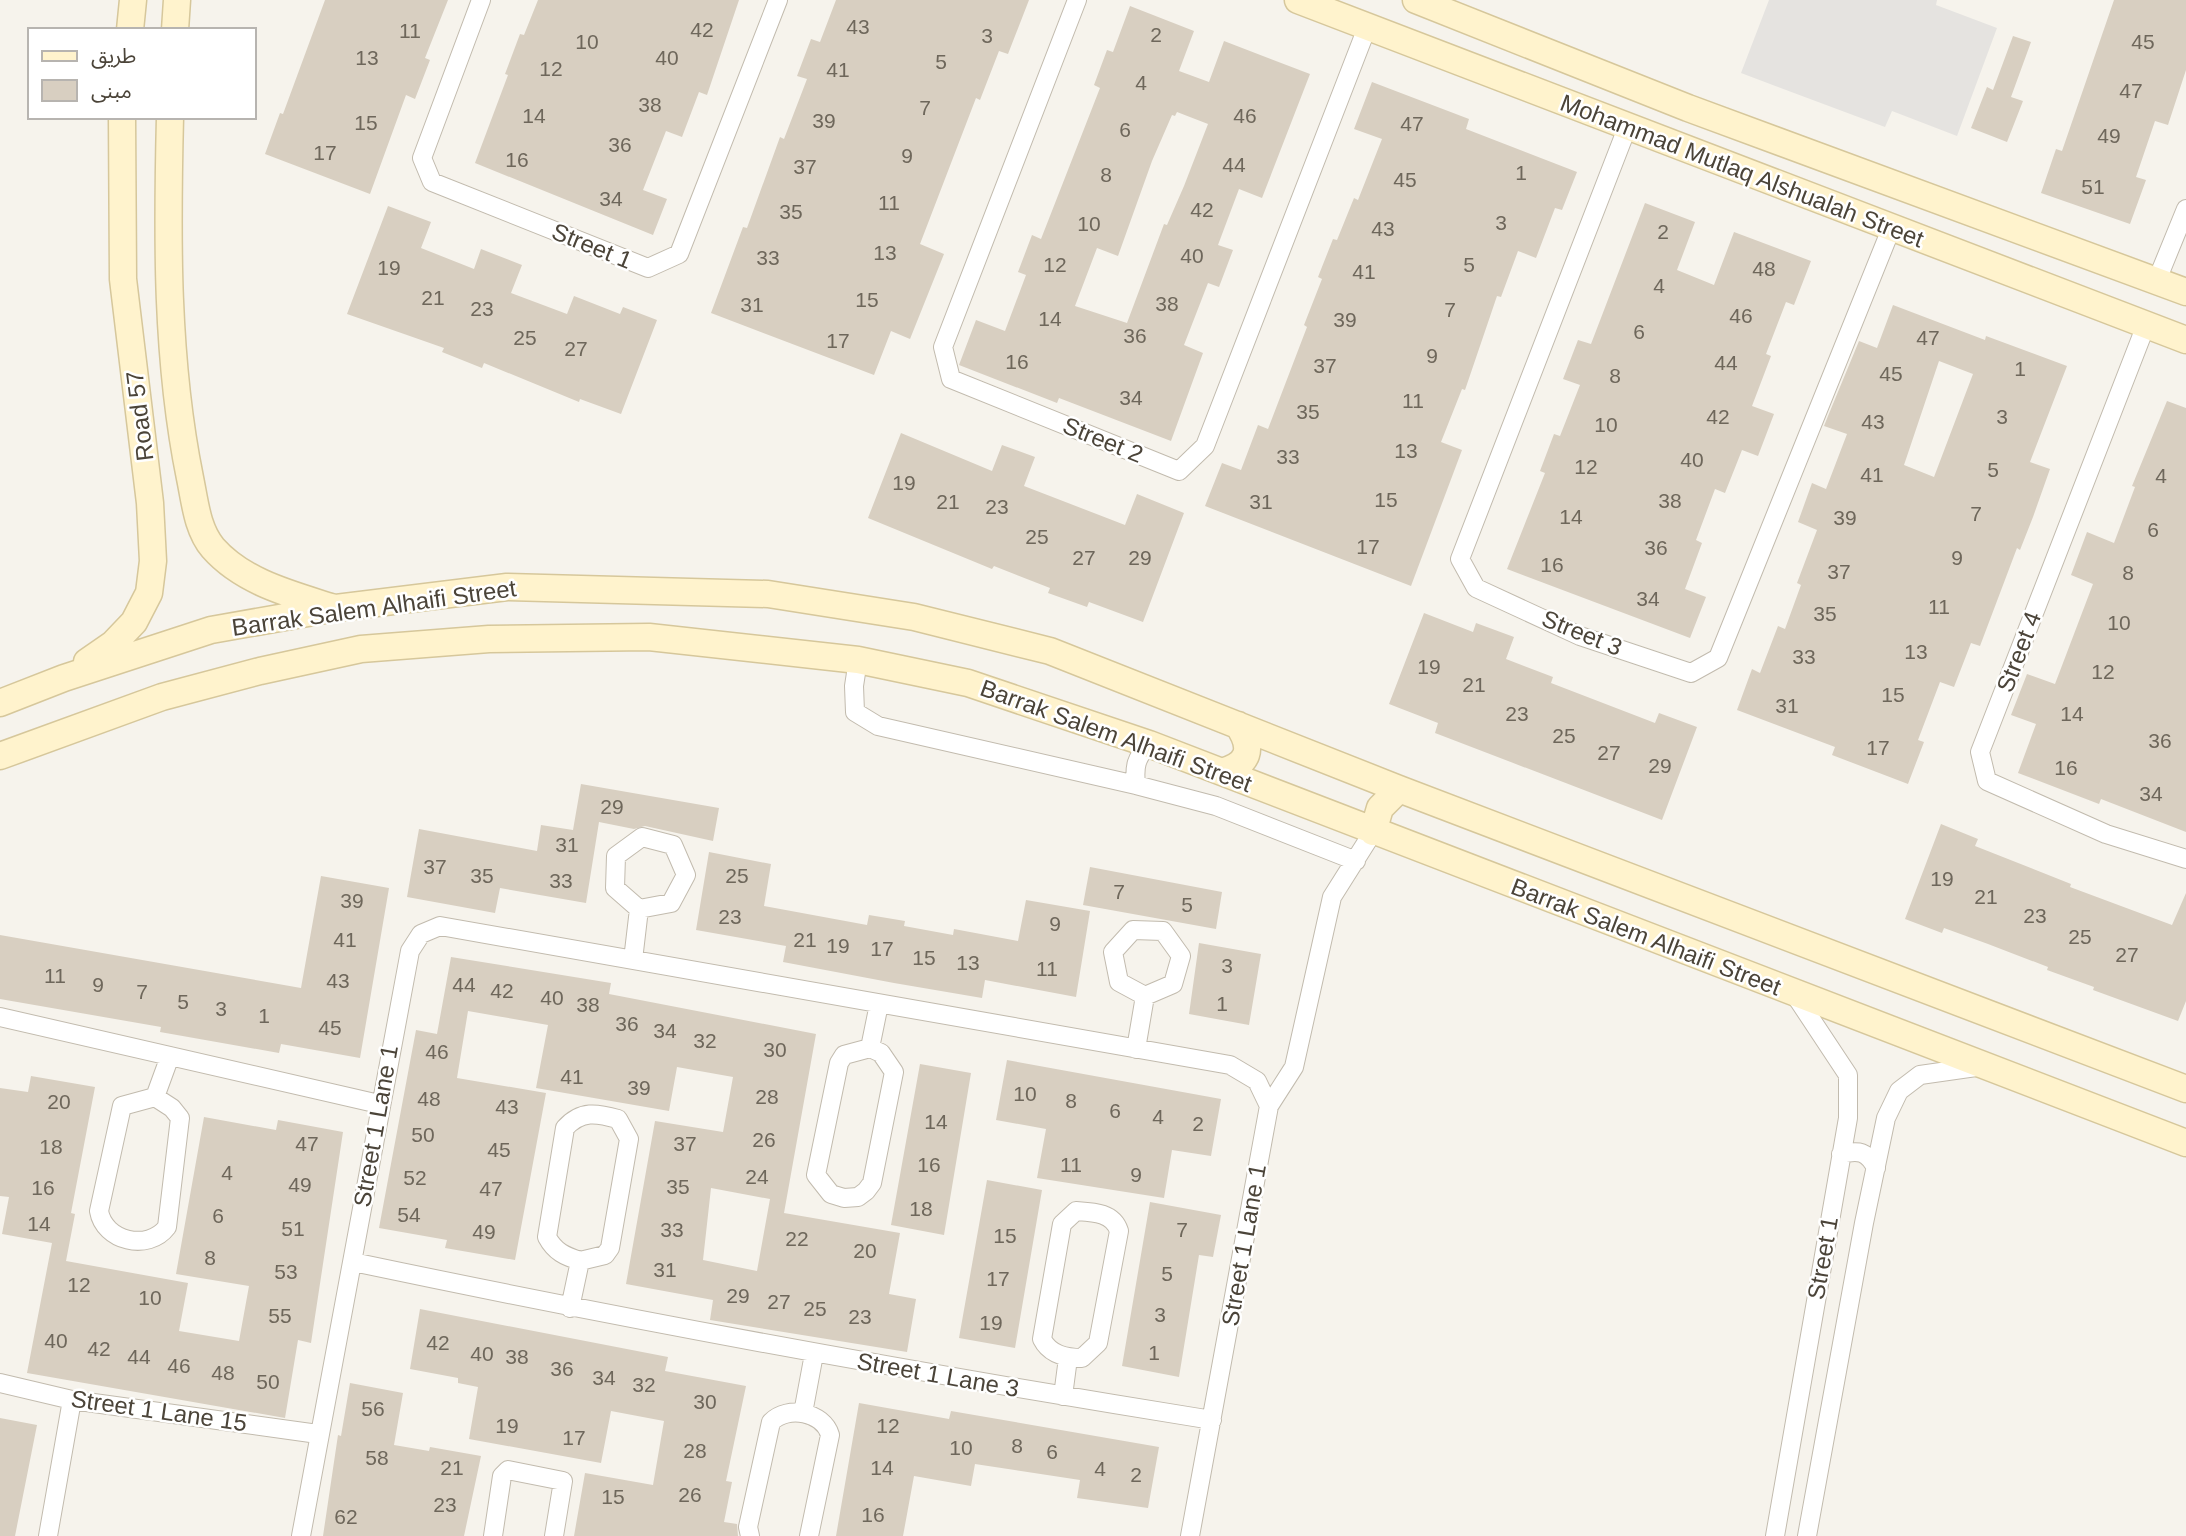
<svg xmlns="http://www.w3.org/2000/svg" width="2186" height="1536" font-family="Helvetica,'Noto Sans Arabic',sans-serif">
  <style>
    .parking { fill: #e5e3e0 }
    .building { fill: #d8cfc1; fill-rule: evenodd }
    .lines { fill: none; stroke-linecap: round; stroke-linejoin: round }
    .street-casing { stroke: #c2bbae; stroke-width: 20 }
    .secondary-casing { stroke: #d6c79b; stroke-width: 29 }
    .street { stroke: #fff; stroke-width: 18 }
    .secondary { stroke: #fff3cd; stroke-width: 26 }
    .labels { text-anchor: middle; stroke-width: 5; stroke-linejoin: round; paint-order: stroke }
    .number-label { font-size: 21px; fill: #6e675b }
    .street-label { font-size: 24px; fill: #4b4439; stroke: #fff }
  </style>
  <rect width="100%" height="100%" fill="#f6f3ec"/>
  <!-- parking -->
  <path class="parking" d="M1769,0H1937L1936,5L1997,28L1957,136L1892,111L1885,127L1741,73Z"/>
  <!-- building -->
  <path class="building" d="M325,0H448L425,58L430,60L415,99L406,95L370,194L265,154L280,113L283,114Z
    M538,0H739L707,95L699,92L682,137L666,131L643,190L667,199L653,235L475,163L508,75L505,74L520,34L524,35Z
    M836,0H1029L1008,54L999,51L980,100L976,98L920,244L944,254L910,339L891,331L874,375L711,313L743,227L747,228L780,137L784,139L807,79L797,76L811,39L820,42Z
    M2114,0H2186V70L2168,125L2155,121L2136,177L2146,180L2130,224L2041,193L2056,149L2062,151Z
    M1130,6L1194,31L1179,71L1209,82L1224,41L1310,74L1262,198L1239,189L1218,245L1233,250L1219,287L1208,283L1184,345L1203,353L1171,441L1059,398L1057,403L959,365L976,320L1005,331L1026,275L1018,272L1032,235L1041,239L1100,88L1094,85L1107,50L1113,52ZM1177,112L1208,124L1184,186L1167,225L1164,224L1127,323L1075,306L1097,248L1118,256L1152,161L1172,115L1175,116Z
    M2013,36L2031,42L2011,97L2023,101L2007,142L1971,128L1987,87L1993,90Z
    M1372,82L1469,119L1466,129L1577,172L1562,210L1555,208L1536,258L1518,251L1501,297L1497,296L1465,390L1462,389L1441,442L1462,450L1411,586L1205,506L1222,463L1241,470L1258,425L1268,429L1307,327L1304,325L1322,279L1318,277L1333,239L1337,240L1354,198L1358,200L1382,139L1354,129Z
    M1645,203L1695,222L1677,270L1714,285L1734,232L1811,261L1794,305L1786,302L1766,354L1771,356L1752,406L1774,414L1758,456L1742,450L1725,493L1715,489L1696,540L1702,543L1685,589L1706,597L1690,638L1507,569L1545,473L1540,471L1554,434L1560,436L1580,385L1563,379L1578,340L1591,344Z
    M388,206L431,222L421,248L474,269L481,249L522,265L511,293L567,314L574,296L620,314L623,307L657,320L621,414L580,399L579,402L484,363L482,368L442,352L444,348L347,314Z
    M1893,305L1985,340L1986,336L2067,366L2030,462L2050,469L2033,517L2020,550L2017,548L1980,646L1971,643L1954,687L1940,682L1918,740L1924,742L1908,784L1832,755L1835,747L1737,710L1752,669L1760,673L1778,626L1785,629L1801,585L1797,583L1817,530L1798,522L1812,483L1826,489L1847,434L1824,426L1828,416L1859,341L1877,348ZM1939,361L1973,374L1934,477L1904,465Z
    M2167,401L2186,408V832L2101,799L2099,804L2018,773L2036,724L2011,715L2027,674L2055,684L2093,584L2071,575L2087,532L2114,543L2135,487L2132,486Z
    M901,433L992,471L1002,445L1035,457L1024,486L1125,525L1137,494L1184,513L1143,622L1089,602L1087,607L1048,593L1050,588L994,566L992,569L868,518Z
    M1424,613L1473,632L1476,623L1514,637L1506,659L1553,677L1551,683L1655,723L1659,713L1697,727L1662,820L1435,733L1438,723L1389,704Z
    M581,784L719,808L713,841L645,826L634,829L599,822L586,903L500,888L495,913L407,897L419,829L537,851L541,825L573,830Z
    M1941,824L1978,839L1975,846L2071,884L2070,887L2172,925L2186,893V1001L2178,1021L2093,990L2094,987L2047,970L2048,967L1988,944L1944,928L1942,933L1905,919Z
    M709,852L771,864L764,906L867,925L869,915L905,921L904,926L953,935L954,929L1018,941L1026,900L1090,911L1076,997L985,980L982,998L894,983L783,962L786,946L696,930Z
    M1090,867L1222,892L1216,929L1083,905Z
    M321,876L389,888L360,1058L281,1044L279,1053L160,1032L161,1027L0,999V935L301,988Z
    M1199,943L1261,954L1249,1025L1189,1014Z
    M451,957L611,983L609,994L816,1034L784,1213L900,1233L889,1294L916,1299L907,1352L710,1320L713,1300L626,1284L655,1121L723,1132L733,1077L677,1067L669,1111L536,1088L548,1025L468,1011L457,1078L546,1093L515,1260L445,1248L447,1240L379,1228L416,1030L437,1034ZM711,1188L770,1199L757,1271L703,1260Z
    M1007,1060L1221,1099L1211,1156L1172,1150L1164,1198L1037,1178L1046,1129L996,1120Z
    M920,1064L971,1073L944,1235L891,1225Z
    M31,1076L95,1087L71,1213L75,1214L66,1261L188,1283L179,1331L239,1341L249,1286L176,1274L204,1117L276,1130L278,1120L343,1132L311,1343L298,1340L285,1418L27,1373L52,1243L2,1234L9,1197L0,1196V1088L28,1092Z
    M987,1180L1042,1190L1015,1348L959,1338Z
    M1150,1202L1221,1215L1213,1257L1199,1255L1179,1377L1122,1366Z
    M420,1309L668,1357L665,1371L746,1386L726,1481L732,1482L724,1522L737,1524L738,1536H574L585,1473L653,1485L664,1421L611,1411L601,1463L469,1439L478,1387L458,1383V1378L410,1369Z
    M350,1383L403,1393L394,1445L429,1451L430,1447L481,1456L464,1536H323L338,1435L341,1436Z
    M859,1403L949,1419L951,1411L1159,1447L1148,1508L1077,1498L1080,1480L975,1464L971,1486L914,1476L903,1536H836Z
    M0,1418L37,1425L15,1536H0Z"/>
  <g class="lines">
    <defs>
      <path id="street" d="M481,0L422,158L432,182L648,268L679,254L778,0
        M1077,0L943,347L951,379L1179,471L1205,446L1368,25
        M1627,128L1460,559L1476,588L1580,636L1691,673L1718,658L1891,229
        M2157,280L2186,209
        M2146,325L1980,752L1987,781L2106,834L2186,859
        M858,660L854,686L855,712L878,726L1136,785L1216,806L1356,861
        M1136,785C1134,766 1136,758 1149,744
        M642,837L673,845L686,875L671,903L639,909L615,888L616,856Z
        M1133,930L1163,931L1181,956L1173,984L1145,996L1119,982L1113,952Z
        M633,960L639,909
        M0,1017L379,1104
        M870,1048L881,1053L894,1072L872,1183L866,1191L858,1197L844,1198L831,1194L816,1175L839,1063L844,1055L870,1048L879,1004
        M1136,1049L1145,996
        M155,1097L172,1108L180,1118L167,1227C148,1252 104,1241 99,1211L122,1106L155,1097L170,1056
        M1269,1106L1294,1067L1332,897L1373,832
        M1841,1154C1859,1150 1867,1151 1876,1168
        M1076,1211C1092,1212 1113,1212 1119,1231L1098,1343L1082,1358C1066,1358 1050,1355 1042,1339L1062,1224Z
        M353,1262C638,1322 924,1374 1212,1420
        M570,1308L580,1261C565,1256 555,1252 547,1237L565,1128C581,1110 597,1113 618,1119L629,1139L610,1248L605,1255L580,1261
        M0,1383L72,1400L318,1434
        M1063,1396L1068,1358
        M803,1413L814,1354
        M48,1536L72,1400
        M301,1536L410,951L421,934L440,926L1230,1065L1257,1081L1269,1106L1190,1536
        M493,1536L502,1476L508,1470L563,1481L554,1536
        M750,1536L748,1527L771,1422C788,1405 823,1412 830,1435L809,1536
        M1775,1536L1848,1118V1075L1795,995
        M1807,1536L1864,1223L1886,1118L1899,1091L1920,1075L1976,1067"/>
      <path id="secondary" d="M1298,0L2186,340
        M1416,0L1688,108L2186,292
        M130,30L133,0
        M175,30L177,0
        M170,117C167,238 166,360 190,478C195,502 197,529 213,548C243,582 290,594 331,607
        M87,662L113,644L134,622L149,593L153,561L150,503L123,279L122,117
        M0,703L64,678L211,630L336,608L507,587L768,594L914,617L1050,651L1399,789L2186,1089
        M0,756L162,697L260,671L361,649L489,639L649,637L858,660L968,683L1149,744L2186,1143
        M1222,772C1249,764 1254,749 1238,725
        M1373,832L1380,808L1399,789"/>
    </defs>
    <!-- street casing -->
    <use href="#street" class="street-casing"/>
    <!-- secondary casing -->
    <use href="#secondary" class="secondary-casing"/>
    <!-- street -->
    <use href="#street" class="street"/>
    <!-- secondary -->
    <use href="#secondary" class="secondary"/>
  </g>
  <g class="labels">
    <!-- number labels -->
    <g class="number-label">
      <text x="858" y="34">43</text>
      <text x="702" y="37">42</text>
      <text x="410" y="38">11</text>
      <text x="1156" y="42">2</text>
      <text x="987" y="43">3</text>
      <text x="587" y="49">10</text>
      <text x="2143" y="49">45</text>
      <text x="367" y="65">13</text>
      <text x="667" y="65">40</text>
      <text x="941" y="69">5</text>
      <text x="551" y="76">12</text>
      <text x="838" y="77">41</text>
      <text x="1141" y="90">4</text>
      <text x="2131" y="98">47</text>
      <text x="650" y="112">38</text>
      <text x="925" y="115">7</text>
      <text x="534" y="123">14</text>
      <text x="1245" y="123">46</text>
      <text x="824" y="128">39</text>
      <text x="366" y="130">15</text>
      <text x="1412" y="131">47</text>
      <text x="1125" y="137">6</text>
      <text x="2109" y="143">49</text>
      <text x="620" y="152">36</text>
      <text x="325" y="160">17</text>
      <text x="907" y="163">9</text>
      <text x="517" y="167">16</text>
      <text x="1234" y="172">44</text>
      <text x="805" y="174">37</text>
      <text x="1521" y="180">1</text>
      <text x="1106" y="182">8</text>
      <text x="1405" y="187">45</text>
      <text x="2093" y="194">51</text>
      <text x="611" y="206">34</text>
      <text x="889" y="210">11</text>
      <text x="1202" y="217">42</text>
      <text x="791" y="219">35</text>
      <text x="1501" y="230">3</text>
      <text x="1089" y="231">10</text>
      <text x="1383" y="236">43</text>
      <text x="1663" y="239">2</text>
      <text x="885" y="260">13</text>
      <text x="1192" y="263">40</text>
      <text x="768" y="265">33</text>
      <text x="1055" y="272">12</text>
      <text x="1469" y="272">5</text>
      <text x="389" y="275">19</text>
      <text x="1764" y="276">48</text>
      <text x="1364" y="279">41</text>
      <text x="1659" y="293">4</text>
      <text x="433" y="305">21</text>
      <text x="867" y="307">15</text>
      <text x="1167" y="311">38</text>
      <text x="752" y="312">31</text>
      <text x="482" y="316">23</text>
      <text x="1450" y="317">7</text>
      <text x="1741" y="323">46</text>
      <text x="1050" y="326">14</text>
      <text x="1345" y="327">39</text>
      <text x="1639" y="339">6</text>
      <text x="1135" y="343">36</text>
      <text x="525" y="345">25</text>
      <text x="1928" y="345">47</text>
      <text x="838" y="348">17</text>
      <text x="576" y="356">27</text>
      <text x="1432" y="363">9</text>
      <text x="1017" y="369">16</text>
      <text x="1726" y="370">44</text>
      <text x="1325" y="373">37</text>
      <text x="2020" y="376">1</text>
      <text x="1891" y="381">45</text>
      <text x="1615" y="383">8</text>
      <text x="1131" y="405">34</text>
      <text x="1413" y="408">11</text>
      <text x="1308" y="419">35</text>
      <text x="1718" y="424">42</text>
      <text x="2002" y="424">3</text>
      <text x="1873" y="429">43</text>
      <text x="1606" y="432">10</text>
      <text x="1406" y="458">13</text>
      <text x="1288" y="464">33</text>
      <text x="1692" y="467">40</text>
      <text x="1586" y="474">12</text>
      <text x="1993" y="477">5</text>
      <text x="1872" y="482">41</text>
      <text x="2161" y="483">4</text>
      <text x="904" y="490">19</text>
      <text x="1386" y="507">15</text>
      <text x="1670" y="508">38</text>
      <text x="948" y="509">21</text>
      <text x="1261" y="509">31</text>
      <text x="997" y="514">23</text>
      <text x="1976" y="521">7</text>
      <text x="1571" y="524">14</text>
      <text x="1845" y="525">39</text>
      <text x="2153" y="537">6</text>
      <text x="1037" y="544">25</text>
      <text x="1368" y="554">17</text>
      <text x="1656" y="555">36</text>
      <text x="1084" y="565">27</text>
      <text x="1140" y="565">29</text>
      <text x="1957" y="565">9</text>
      <text x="1552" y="572">16</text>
      <text x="1839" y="579">37</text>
      <text x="2128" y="580">8</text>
      <text x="1648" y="606">34</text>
      <text x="1939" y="614">11</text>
      <text x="1825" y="621">35</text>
      <text x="2119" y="630">10</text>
      <text x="1916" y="659">13</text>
      <text x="1804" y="664">33</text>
      <text x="1429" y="674">19</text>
      <text x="2103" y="679">12</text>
      <text x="1474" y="692">21</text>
      <text x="1893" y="702">15</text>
      <text x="1787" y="713">31</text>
      <text x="1517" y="721">23</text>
      <text x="2072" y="721">14</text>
      <text x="1564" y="743">25</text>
      <text x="2160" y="748">36</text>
      <text x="1878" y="755">17</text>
      <text x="1609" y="760">27</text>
      <text x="1660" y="773">29</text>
      <text x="2066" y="775">16</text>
      <text x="2151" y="801">34</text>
      <text x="612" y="814">29</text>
      <text x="567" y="852">31</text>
      <text x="435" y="874">37</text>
      <text x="482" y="883">35</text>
      <text x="737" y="883">25</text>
      <text x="1942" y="886">19</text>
      <text x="561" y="888">33</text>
      <text x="1119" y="899">7</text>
      <text x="1986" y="904">21</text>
      <text x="352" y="908">39</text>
      <text x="1187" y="912">5</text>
      <text x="2035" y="923">23</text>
      <text x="730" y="924">23</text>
      <text x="1055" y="931">9</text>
      <text x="2080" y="944">25</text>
      <text x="345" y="947">41</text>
      <text x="805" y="947">21</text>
      <text x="838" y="953">19</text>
      <text x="882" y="956">17</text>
      <text x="2127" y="962">27</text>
      <text x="924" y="965">15</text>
      <text x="968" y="970">13</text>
      <text x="1227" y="973">3</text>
      <text x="1047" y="976">11</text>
      <text x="55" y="983">11</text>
      <text x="338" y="988">43</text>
      <text x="98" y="992">9</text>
      <text x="464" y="992">44</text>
      <text x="502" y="998">42</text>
      <text x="142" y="999">7</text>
      <text x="552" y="1005">40</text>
      <text x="183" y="1009">5</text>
      <text x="1222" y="1011">1</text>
      <text x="588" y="1012">38</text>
      <text x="221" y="1016">3</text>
      <text x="264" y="1023">1</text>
      <text x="627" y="1031">36</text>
      <text x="330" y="1035">45</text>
      <text x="665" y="1038">34</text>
      <text x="705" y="1048">32</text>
      <text x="775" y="1057">30</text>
      <text x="437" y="1059">46</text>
      <text x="572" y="1084">41</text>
      <text x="639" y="1095">39</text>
      <text x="1025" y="1101">10</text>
      <text x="767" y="1104">28</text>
      <text x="429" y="1106">48</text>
      <text x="1071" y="1108">8</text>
      <text x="59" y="1109">20</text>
      <text x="507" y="1114">43</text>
      <text x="1115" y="1118">6</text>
      <text x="1158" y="1124">4</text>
      <text x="936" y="1129">14</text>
      <text x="1198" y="1131">2</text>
      <text x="423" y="1142">50</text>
      <text x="764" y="1147">26</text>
      <text x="307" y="1151">47</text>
      <text x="685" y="1151">37</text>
      <text x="51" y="1154">18</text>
      <text x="499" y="1157">45</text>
      <text x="929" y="1172">16</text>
      <text x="1071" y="1172">11</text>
      <text x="227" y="1180">4</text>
      <text x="1136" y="1182">9</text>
      <text x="757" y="1184">24</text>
      <text x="415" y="1185">52</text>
      <text x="300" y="1192">49</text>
      <text x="678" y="1194">35</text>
      <text x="43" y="1195">16</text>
      <text x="491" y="1196">47</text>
      <text x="921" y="1216">18</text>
      <text x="409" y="1222">54</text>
      <text x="218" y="1223">6</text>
      <text x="39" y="1231">14</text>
      <text x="293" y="1236">51</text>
      <text x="672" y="1237">33</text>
      <text x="1182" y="1237">7</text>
      <text x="484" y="1239">49</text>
      <text x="1005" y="1243">15</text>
      <text x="797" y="1246">22</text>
      <text x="865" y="1258">20</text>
      <text x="210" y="1265">8</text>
      <text x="665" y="1277">31</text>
      <text x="286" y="1279">53</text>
      <text x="1167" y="1281">5</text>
      <text x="998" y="1286">17</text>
      <text x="79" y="1292">12</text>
      <text x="738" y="1303">29</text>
      <text x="150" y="1305">10</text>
      <text x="779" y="1309">27</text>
      <text x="815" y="1316">25</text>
      <text x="1160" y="1322">3</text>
      <text x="280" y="1323">55</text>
      <text x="860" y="1324">23</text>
      <text x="991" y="1330">19</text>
      <text x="56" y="1348">40</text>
      <text x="438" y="1350">42</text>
      <text x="99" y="1356">42</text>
      <text x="1154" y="1360">1</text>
      <text x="482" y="1361">40</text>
      <text x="139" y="1364">44</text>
      <text x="517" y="1364">38</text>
      <text x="179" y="1373">46</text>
      <text x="562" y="1376">36</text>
      <text x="223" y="1380">48</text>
      <text x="604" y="1385">34</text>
      <text x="268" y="1389">50</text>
      <text x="644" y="1392">32</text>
      <text x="705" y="1409">30</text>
      <text x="373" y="1416">56</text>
      <text x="507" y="1433">19</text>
      <text x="888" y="1433">12</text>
      <text x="574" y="1445">17</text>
      <text x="1017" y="1453">8</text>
      <text x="961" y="1455">10</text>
      <text x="695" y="1458">28</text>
      <text x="1052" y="1459">6</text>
      <text x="377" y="1465">58</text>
      <text x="452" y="1475">21</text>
      <text x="882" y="1475">14</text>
      <text x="1100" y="1476">4</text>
      <text x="1136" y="1482">2</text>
      <text x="690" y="1502">26</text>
      <text x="613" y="1504">15</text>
      <text x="445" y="1512">23</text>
      <text x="873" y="1522">16</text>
      <text x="346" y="1524">62</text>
    </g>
    <!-- street labels -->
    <g class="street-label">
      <text transform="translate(1742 171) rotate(21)" y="8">Mohammad Mutlaq Alshualah Street</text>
      <text transform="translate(592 246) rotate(22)" y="8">Street 1</text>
      <text transform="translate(140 416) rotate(-97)" y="8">Road 57</text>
      <text transform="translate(1103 440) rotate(22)" y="8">Street 2</text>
      <text transform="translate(374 608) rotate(-8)" y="8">Barrak Salem Alhaifi Street</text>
      <text transform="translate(1582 633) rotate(22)" y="8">Street 3</text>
      <text transform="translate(2019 652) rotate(-69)" y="8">Street 4</text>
      <text transform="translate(1116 736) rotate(20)" y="8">Barrak Salem Alhaifi Street</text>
      <text transform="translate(1646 937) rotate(21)" y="8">Barrak Salem Alhaifi Street</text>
      <text transform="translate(376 1126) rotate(-80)" y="8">Street 1 Lane 1</text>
      <text transform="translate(1244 1245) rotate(-80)" y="8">Street 1 Lane 1</text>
      <text transform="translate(1823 1258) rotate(-80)" y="8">Street 1</text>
      <text transform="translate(938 1375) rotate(10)" y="8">Street 1 Lane 3</text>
      <text transform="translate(159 1411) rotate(8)" y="8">Street 1 Lane 15</text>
    </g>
  </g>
  <!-- legend -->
  <rect x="28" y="28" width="228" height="91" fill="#ffffff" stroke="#b7b4b0" stroke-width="2"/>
  <rect x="42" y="51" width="35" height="10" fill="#fff3cd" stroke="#b7b4b0" stroke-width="2"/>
  <text x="91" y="63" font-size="21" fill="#4b4439">طريق</text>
  <rect x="42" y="80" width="35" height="21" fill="#d8cfc1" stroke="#b7b4b0" stroke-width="2"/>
  <text x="91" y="98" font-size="21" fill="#4b4439">مبنى</text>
</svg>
